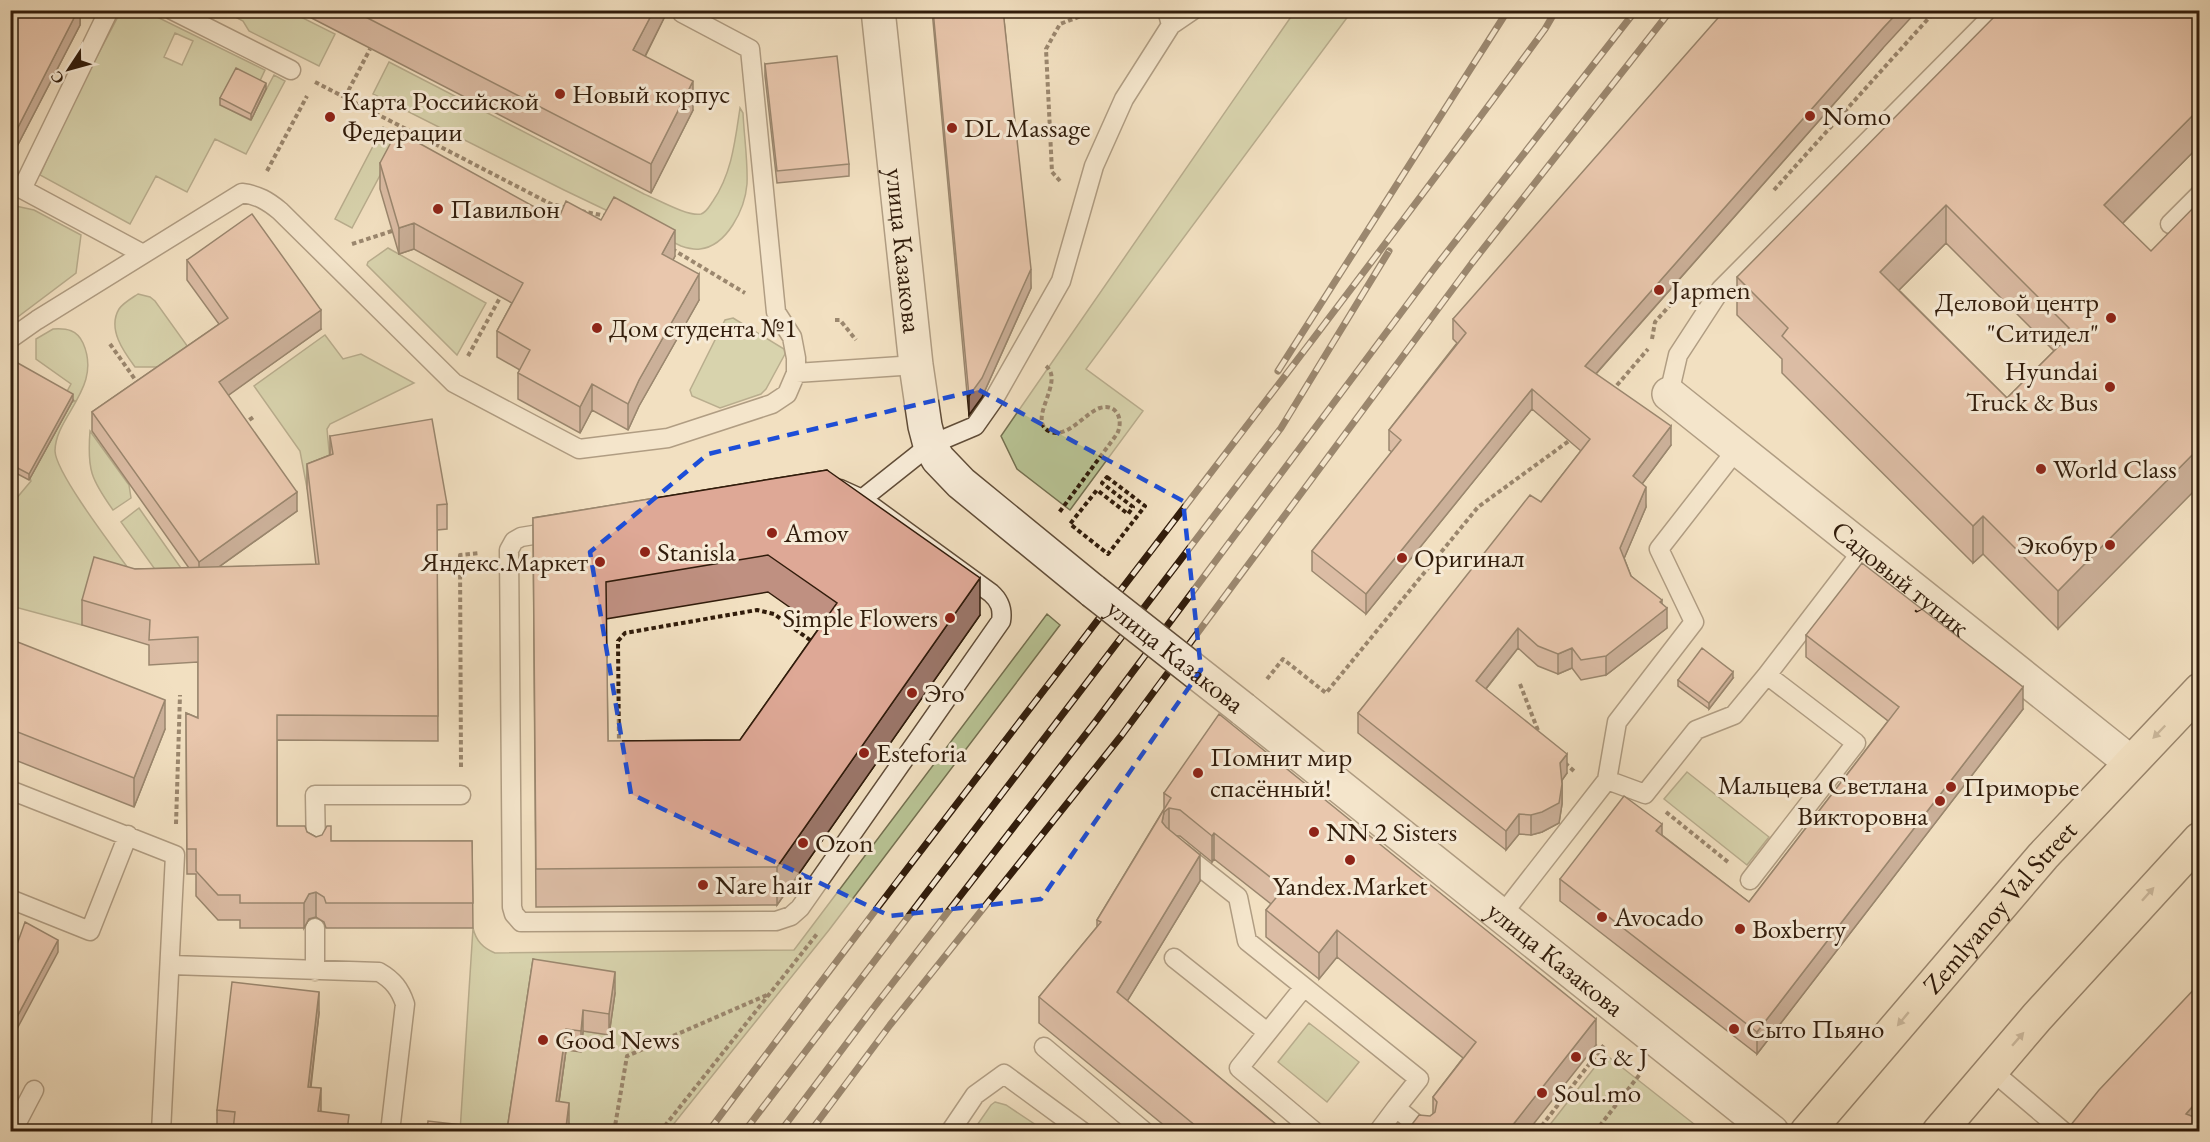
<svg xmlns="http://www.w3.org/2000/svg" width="2210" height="1142" font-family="'EB Garamond',serif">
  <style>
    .green { fill: #b8c394; stroke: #747050; stroke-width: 1.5; fill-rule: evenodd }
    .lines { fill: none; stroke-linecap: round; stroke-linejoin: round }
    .service-casing { stroke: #614d38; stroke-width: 21 }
    .minor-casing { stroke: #614d38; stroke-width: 36 }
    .tertiary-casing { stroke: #614d38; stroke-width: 36 }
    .primary-casing { stroke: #311c0b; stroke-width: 36 }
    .path { stroke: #311c0b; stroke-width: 4; stroke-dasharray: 4.5 3; stroke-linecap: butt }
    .service { stroke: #f7ebd7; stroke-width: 18 }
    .minor { stroke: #f7ebd7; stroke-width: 33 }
    .tertiary { stroke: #f7ebd7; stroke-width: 33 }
    .primary { stroke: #f2e0c1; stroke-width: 33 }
    .rail-casing { stroke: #311c0b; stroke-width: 7 }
    .rail { stroke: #f7ebd7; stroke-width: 4.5; stroke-dasharray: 14; stroke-linecap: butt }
    .tertiary-bridge-casing { stroke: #614d38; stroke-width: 36; stroke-linecap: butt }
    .tertiary-bridge { stroke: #f7ebd7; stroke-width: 33 }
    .wall { fill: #bf9081; stroke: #311c0b; stroke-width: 1.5; fill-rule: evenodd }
    .shaded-wall { fill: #9b7669; stroke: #311c0b; stroke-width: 1.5 }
    .building { fill: #dea896; stroke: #311c0b; stroke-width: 1.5; fill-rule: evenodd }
    .oneway { fill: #9b886f }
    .marked { fill: none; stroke: #1d4ed8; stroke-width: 4.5; stroke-dasharray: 12 8; stroke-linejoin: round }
    .poi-dot { fill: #8f2418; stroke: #f7ebd7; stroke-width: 2 }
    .labels { text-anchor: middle; stroke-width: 6; stroke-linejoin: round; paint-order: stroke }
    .poi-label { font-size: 27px; fill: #311c0b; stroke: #f7ebd7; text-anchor: start }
    .street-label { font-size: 27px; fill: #311c0b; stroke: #f7ebd7 }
  </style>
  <rect width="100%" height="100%" fill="#f2e0c1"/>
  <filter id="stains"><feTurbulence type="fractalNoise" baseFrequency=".00333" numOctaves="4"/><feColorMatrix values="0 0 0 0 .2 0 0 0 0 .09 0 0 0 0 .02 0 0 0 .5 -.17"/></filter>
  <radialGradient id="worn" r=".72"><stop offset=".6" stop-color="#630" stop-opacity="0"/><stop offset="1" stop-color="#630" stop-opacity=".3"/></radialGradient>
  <!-- green -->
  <path class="green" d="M121,11H145L265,70L258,85L221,105L250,120L274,75L285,81L246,154L215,139L187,192L156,176L130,224L40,175L74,100ZM175,33L193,41L182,65L164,57Z
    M224,11H289L335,34L319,66L249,31L243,21Z
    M1295,11H1352L1086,369L1143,411L1070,510L1017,469L1001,436Z
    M389,62L644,194C657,199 688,217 701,214C707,212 710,205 713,201C732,173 735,141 740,108L743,113C744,136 748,161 747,184C745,209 727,246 700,249C693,250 687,248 681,246L564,190L373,94Z
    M383,127L537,211L393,151L352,228L335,219Z
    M11,205L34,210L81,235L76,273L11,322Z
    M388,248L486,303L457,355L367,265L368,262Z
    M138,294L150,297L155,301L188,347L161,367H135C124,352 107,329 119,309C123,303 132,298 138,294Z
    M733,318L784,349L785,354L766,389L761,394L720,408L692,396L690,390L725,320Z
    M53,329C67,328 77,330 83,343C103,388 55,416 55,451C56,475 122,559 139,583L89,599L82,625L11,606L10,506L31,481L30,478L72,402L75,401L65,395L71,384L36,359V339Z
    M325,335L343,359L361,354L414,383L330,424L327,429L330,461L307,488L300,451L254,386Z
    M90,431L129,485L131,498L113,510C91,479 87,470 90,431Z
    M139,508L190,581L164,582L121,522Z
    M1047,614L1060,625L829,930L668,1131H568L556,1122L566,1050L580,1051L583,1031L609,1035L533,980L509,1131L460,1132L473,928C476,941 483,948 495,953L794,950Z
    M1687,772L1769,837L1747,865L1664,799Z
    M1309,1023L1359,1062L1327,1102L1278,1062Z
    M1605,1054L1694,1124L1688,1131H1545Z
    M995,1102L1006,1105L1045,1131H973L991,1105Z"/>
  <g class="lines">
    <defs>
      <path id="service" d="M109,10L22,189L143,254
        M172,10L291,70
        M1171,25L1193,10
        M2170,224L2200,194
        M10,339L37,320L242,193C258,195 268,201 280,211L454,383L579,449L668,438L772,404L787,394L796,373V358L792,337L776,312L750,49L682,13
        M796,373L916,365
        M1669,394L1678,355L1721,289L1998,10
        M828,487L840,489L862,499L991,593C1000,601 1003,609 1001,621L800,908L791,916L776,921L521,922L514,914L512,907L509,550L514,541L521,537Z
        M862,499L930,445L975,426L994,399L1061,281L1094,166L1124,99L1171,25L1167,10
        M1607,780L1645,794L1696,730L1734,715L1767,675
        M10,790L175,855L161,1132
        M316,851L315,795H461
        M1181,852L1238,897L1247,941L1419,1079L1396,1108L1426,1132
        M1750,880L1856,743L1767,675L1863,550
        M10,899L90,931L128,835
        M1501,916L1607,780L1617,722L1694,622L1659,549L1737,449
        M1174,958L1267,1032
        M171,965L379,972C393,980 400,989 405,1004L390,1132
        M315,971V928
        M1304,987L1239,1068L1315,1132
        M1044,1047L1145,1132
        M1991,1070L2064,1132
        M12,1132L34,1090
        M950,1132L975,1095L1004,1074L1083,1132
        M1378,1132L1396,1108"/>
      <g id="minor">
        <path id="s1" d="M1669,394L2130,762"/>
      </g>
      <g id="tertiary">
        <path id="s2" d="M878,10L916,365L925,426L930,445L938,459L961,483L1093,591"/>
        <path id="s3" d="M1243,709L1772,1132"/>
      </g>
      <g id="primary">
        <path id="s4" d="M1807,1132L2043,856L2200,690"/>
        <path d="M1939,1132L2037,1017L2200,839"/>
      </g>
    </defs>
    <!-- service casing -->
    <use href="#service" class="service-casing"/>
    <!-- minor casing -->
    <use href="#minor" class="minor-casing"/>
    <!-- tertiary casing -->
    <use href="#tertiary" class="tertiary-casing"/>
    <!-- primary casing -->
    <use href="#primary" class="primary-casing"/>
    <!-- path -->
    <path class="path" d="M315,82L551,204L568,208
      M345,97L370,49
      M267,171L307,96
      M1060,181L1052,172L1046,49L1060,24L1097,10
      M1774,190L1936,10
      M581,211L606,216
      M544,216L551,204
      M352,244L392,231
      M672,249L745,293
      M835,320H840L856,340
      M1652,339L1655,322L1678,296
      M110,344L139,385
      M468,356L502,294
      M1046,366C1066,382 1024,422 1051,432C1068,438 1085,413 1100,408C1117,403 1124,420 1117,434L1058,514
      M1612,391L1648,349
      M243,424L255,416
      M1107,477L1145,506L1108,554L1070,524L1097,490L1128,514L1133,507L1102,483Z
      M1267,679L1283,659L1326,693L1478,507L1573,438
      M1520,684L1539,733
      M619,746L618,641L625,633L757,610L774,614L810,640L812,643
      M1565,763L1576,773
      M461,767L460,555L480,553
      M1666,812L1728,862
      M176,824L180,695
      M614,1132L627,1056L767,995
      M660,1132L817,934
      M1537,1132L1604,1045
      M1595,1132L1640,1074"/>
    <!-- service -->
    <use href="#service" class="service"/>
    <!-- minor -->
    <use href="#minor" class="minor"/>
    <!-- tertiary -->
    <use href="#tertiary" class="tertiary"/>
    <!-- primary -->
    <use href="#primary" class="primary"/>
    <defs>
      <path id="rail" d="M1278,371L1508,10
        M708,1132C984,762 1272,401 1545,29L1556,10
        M744,1132L1281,428L1389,251
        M780,1132L871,1011L1096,721L1433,270L1636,10
        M810,1132L890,1025L1121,736L1472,263L1671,10"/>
    </defs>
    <!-- rail casing -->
    <use href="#rail" class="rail-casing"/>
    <!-- rail -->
    <use href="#rail" class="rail"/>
    <defs>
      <g id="tertiary-bridge">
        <path id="s5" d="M1093,591L1243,709"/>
      </g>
    </defs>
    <!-- tertiary-bridge casing -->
    <use href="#tertiary-bridge" class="tertiary-bridge-casing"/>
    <!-- tertiary-bridge -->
    <use href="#tertiary-bridge" class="tertiary-bridge"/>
  </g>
  <!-- wall -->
  <path class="wall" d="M10,10H80V25L13,154L10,153Z
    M296,10H668L645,57L693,110L651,193Z
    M932,10H1003L1031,288L982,397L969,415Z
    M2199,10V146L2123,223L2058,629L1983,554L1973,563L1782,373V359L1737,315V277ZM1946,243L2054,351L2007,398L1899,290Z
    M1883,48L1596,374L1671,445L1642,484L1646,507L1624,558L1631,576L1662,604L1667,628L1606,675L1581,680L1572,668L1558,674L1538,666L1518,648L1486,689L1567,773L1562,780V804L1559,823L1542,832L1531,835L1519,834L1506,850L1358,733V713L1541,502L1581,451L1532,409L1366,614L1312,571V551L1392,452L1389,450V430L1457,343L1453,339V319Z
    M765,64L849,164V176L777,183L765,76Z
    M266,89L251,120L220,105V98Z
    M380,163L558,220H601L675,256L673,260L699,300L639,406L628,430L592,410L580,433L518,399V373L520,370L497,357V331L512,303L414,249L399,254L380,189Z
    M187,260L321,329L228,395L297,511L219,567L316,565L307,488V464L330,455V436L447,504V529L437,530L438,741L277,740V826L307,832L316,837L331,841H472L473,928H326L324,922L316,917L309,919L304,928H240V920H218L196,896V874H187L186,713L198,718V662L149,665V645L82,625V600L135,569L189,568L92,431V412L219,324L187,280Z
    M10,371L73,400L29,480L10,470Z
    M827,470L980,615L777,905L536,907L533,518ZM768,592L819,628L740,740L608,741L606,619Z
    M1806,635L2023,709L1757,1054L1560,901V879L1662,835L1749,902L1888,721L1806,657Z
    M10,639L165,729L134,807L10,758Z
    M1733,678L1709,709L1678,686V680Z
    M1164,793L1596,1045L1430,1116L1433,1114V1097L1463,1058L1337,957L1319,979L1266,937V910L1271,904L1214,859L1212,862L1180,836H1176L1200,881L1127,1001L1284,1131H1171L1039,1023V997L1097,927V920L1164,809Z
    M533,959L615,993L609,1035L583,1031L581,1052L566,1050L559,1102L569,1124V1127L507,1130Z
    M319,1013L311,1087L321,1111L349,1131H352H228L217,1130V1110Z"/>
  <!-- shaded-wall -->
  <path class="shaded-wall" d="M78,10H80V25L13,154V137Z
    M654,10H668L633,80V50Z
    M1900,10H1918L1883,48L1585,386V366L1883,28Z
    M693,81V110L651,193V164Z
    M266,83V89L251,120V114Z
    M2199,109V146L2104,242V205Z
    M1946,205V243L1880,309V272Z
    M414,223V249L399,254V228Z
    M675,230V256L662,280V254Z
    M1031,269V288L982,397L969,415V396Z
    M699,274V300L639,406L628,430V404L639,380Z
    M321,310V329L219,402V382Z
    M592,384V410L580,433V407Z
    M1532,389V409L1366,614V594Z
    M73,394V400L29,480V474Z
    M1671,426V445L1633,496V476Z
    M2199,448V486L2058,629V591Z
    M1646,487V507L1620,568V548Z
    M297,492V511L199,581V562Z
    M1983,516V554L1973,563V526Z
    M980,578V615L777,905V867Z
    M1662,600V612L1667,608V628L1606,675V656Z
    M1518,628V648L1476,701V681Z
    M1572,648V668L1558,674V654Z
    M1733,672V678L1709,709V703Z
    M2023,687V709L1757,1054V1032Z
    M165,700V729L134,807V778Z
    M1567,754V773L1560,783V763Z
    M1562,784V804L1559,823L1542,832L1531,835V815Z
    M1169,808V834L1162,822L1164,812Z
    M1519,814V834L1506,850V831Z
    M1662,824V846L1656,831Z
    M1214,833V859L1212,862V836Z
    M1200,855V881L1117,1018V992Z
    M316,892V917L309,919L304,928V903L309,894Z
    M1337,930V957L1319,979V953Z
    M58,940V952L10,1042V1030Z
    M615,972V993L609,1035V1014Z
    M319,992V1013L308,1107V1087Z
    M583,1010V1031L581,1052V1031Z
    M1596,1019V1045L1528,1131H1508Z
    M566,1029V1050L556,1122V1101Z
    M321,1088V1109L318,1131V1111Z
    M2199,1099V1120L2186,1114Z
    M569,1103V1124L568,1131L566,1127Z"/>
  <!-- building -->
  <path class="building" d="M10,10H78L13,137L10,136Z
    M352,10H654L633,50L693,81L651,164Z
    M933,10H1003L1031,269L982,378L969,396Z
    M1725,10H1900L1883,28L1585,366L1671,426L1633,476L1646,487L1620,548L1631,576L1662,600L1660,602L1667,608L1606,656L1581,660L1572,648L1558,654L1538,646L1518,628L1476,681L1567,754L1560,763L1562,784L1559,803L1542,812L1531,815L1519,814L1506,831L1358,713L1530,495L1541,502L1590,439L1532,389L1366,594L1312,551L1401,440L1389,430L1466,333L1453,319Z
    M2001,10H2199V109L2104,205L2151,251L2199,202V448L2058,591L1983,516L1973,526L1782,336L1788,328L1737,277ZM1946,205L2073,332L2007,398L1880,272Z
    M837,56L849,164L777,171L765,64Z
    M236,68L266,83L251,114L220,98Z
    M397,131L558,220L566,201L601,220L614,197L675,230L662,254L699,274L639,380L628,404L592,384L580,407L518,373L530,350L497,331L523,283L414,223L399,228L380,163Z
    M252,214L321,310L219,382L297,492L199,562L92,412L228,318L187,260Z
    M16,362L73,394L29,474L10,464V371Z
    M432,419L447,504L437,505L438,716L277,715V826H305L307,832L316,837L322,835L327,826H331V841H472L473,903H326L324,897L316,892L309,894L304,903H240V895H218L196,871V849H187L186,713L198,718V637L149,640L150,620L82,600L94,557L135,569L319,564L307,464L333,454L330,436Z
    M827,470L980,578L777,867L536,869L533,518ZM768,555L837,603L740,740L608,741L606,582Z
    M1862,563L2023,687L1757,1032L1560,879L1624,796L1662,824L1656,831L1749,902L1899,707L1806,635Z
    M10,639L165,700L134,778L10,729Z
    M1702,648L1733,672L1709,703L1678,680Z
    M1219,714L1596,1019L1508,1131H1407L1419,1115L1430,1116L1435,1112L1437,1102L1433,1097L1476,1042L1337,930L1319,953L1266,910L1284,888L1214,833L1212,836L1180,810L1169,808L1164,812L1162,822L1166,827L1200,855L1117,992L1284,1131H1202L1039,997L1101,922L1097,920L1171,798L1164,793Z
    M25,922L58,940L10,1030V949L15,950Z
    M533,959L615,972L609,1014L583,1010L581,1031L566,1029L556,1101L569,1103L566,1127L591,1131H427L428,1121L507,1130Z
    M232,982L319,992L308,1087L321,1088L318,1111L349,1115L347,1131H352H233L235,1112L217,1110Z
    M2199,984V1099L2186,1114L2199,1119V1131H2066L2099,1090Z"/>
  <!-- one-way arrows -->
  <defs><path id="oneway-solid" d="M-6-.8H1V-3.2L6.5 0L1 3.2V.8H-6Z" transform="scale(1.5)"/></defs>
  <g class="oneway">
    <use href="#oneway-solid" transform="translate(2159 732) rotate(134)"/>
    <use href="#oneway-solid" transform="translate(2148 894) rotate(-48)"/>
    <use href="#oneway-solid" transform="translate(1903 1019) rotate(130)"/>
    <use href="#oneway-solid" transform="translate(2018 1039) rotate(-49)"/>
  </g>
  <!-- marked area -->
  <path d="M0 0H2210V1142H0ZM979,390L1183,501L1201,670L1041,899L890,916L631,794L590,552L708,454Z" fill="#f2e0c1" fill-opacity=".55" fill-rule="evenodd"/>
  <path class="marked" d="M979,390L1183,501L1201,670L1041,899L890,916L631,794L590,552L708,454Z"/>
  <!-- markers -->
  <g class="poi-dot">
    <circle cx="560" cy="94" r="6"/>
    <circle cx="1810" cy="116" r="6"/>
    <circle cx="330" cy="117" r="6"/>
    <circle cx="952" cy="128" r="6"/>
    <circle cx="438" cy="209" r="6"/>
    <circle cx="1659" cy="290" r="6"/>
    <circle cx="2111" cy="318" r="6"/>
    <circle cx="597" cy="328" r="6"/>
    <circle cx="2110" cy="387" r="6"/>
    <circle cx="2041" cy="469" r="6"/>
    <circle cx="772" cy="533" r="6"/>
    <circle cx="2110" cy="545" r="6"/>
    <circle cx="645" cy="552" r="6"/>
    <circle cx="1402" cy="558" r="6"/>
    <circle cx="600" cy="562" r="6"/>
    <circle cx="950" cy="618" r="6"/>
    <circle cx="912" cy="693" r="6"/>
    <circle cx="864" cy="753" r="6"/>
    <circle cx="1198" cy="773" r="6"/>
    <circle cx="1951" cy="787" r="6"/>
    <circle cx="1940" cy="801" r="6"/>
    <circle cx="1314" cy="832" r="6"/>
    <circle cx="803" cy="843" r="6"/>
    <circle cx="1350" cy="860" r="6"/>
    <circle cx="703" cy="885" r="6"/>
    <circle cx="1602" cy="917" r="6"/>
    <circle cx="1740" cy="929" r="6"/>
    <circle cx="1734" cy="1029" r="6"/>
    <circle cx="543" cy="1040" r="6"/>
    <circle cx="1576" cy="1057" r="6"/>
    <circle cx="1542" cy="1093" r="6"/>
  </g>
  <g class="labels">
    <!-- poi labels -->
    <g class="poi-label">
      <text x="572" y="103">Новый корпус</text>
      <text x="342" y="110">Карта Российской<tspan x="342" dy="31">Федерации</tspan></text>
      <text x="1822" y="125">Nomo</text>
      <text x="964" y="137">DL Massage</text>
      <text x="450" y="218">Павильон</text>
      <text x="1671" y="299">Japmen</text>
      <text x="2099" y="311" text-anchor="end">Деловой центр<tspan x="2099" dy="31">"Ситидел"</tspan></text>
      <text x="609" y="337">Дом студента №1</text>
      <text x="2098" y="380" text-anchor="end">Hyundai<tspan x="2098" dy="31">Truck &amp; Bus</tspan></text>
      <text x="2053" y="478">World Class</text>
      <text x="784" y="542">Amov</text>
      <text x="2098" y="554" text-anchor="end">Экобур</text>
      <text x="657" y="561">Stanisla</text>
      <text x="1414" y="567">Оригинал</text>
      <text x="588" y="571" text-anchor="end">Яндекс.Маркет</text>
      <text x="938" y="627" text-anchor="end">Simple Flowers</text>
      <text x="924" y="702">Эго</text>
      <text x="876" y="762">Esteforia</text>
      <text x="1210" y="766">Помнит мир<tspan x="1210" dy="31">спасённый!</tspan></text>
      <text x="1928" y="794" text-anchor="end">Мальцева Светлана<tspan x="1928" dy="31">Викторовна</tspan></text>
      <text x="1963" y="796">Приморье</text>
      <text x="1326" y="841">NN 2 Sisters</text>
      <text x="815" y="852">Ozon</text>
      <text x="715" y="894">Nare hair</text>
      <text x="1350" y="895" text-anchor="middle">Yandex.Market</text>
      <text x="1614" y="926">Avocado</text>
      <text x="1752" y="938">Boxberry</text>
      <text x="1746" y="1038">Сыто Пьяно</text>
      <text x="555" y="1049">Good News</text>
      <text x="1588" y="1066">G &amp; J</text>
      <text x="1554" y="1102">Soul.mo</text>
    </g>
    <!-- street labels -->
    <g class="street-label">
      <text dy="9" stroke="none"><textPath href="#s2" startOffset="242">улица Казакова</textPath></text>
      <text dy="9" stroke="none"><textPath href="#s1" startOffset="296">Садовый тупик</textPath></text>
      <text dy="9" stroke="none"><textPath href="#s5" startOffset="105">улица Казакова</textPath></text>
      <text dy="9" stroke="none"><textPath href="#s4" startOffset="296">Zemlyanoy Val Street</textPath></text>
      <text dy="9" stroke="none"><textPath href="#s3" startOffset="400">улица Казакова</textPath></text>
    </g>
  </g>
  <!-- margin -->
  <rect width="2210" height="1142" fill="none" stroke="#f2e0c1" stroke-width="36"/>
  <rect x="12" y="12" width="2186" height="1118" fill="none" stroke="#311c0b" stroke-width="3"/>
  <rect x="18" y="18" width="2174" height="1106" fill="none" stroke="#311c0b" stroke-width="1.5"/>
  <!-- north arrow -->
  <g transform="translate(69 69) rotate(234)" stroke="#f7ebd7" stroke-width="4.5" paint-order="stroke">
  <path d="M0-4.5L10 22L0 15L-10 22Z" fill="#311c0b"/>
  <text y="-9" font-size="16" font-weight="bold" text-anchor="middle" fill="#311c0b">С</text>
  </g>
  <rect width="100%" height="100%" filter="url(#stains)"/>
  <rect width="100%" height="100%" fill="url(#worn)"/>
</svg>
